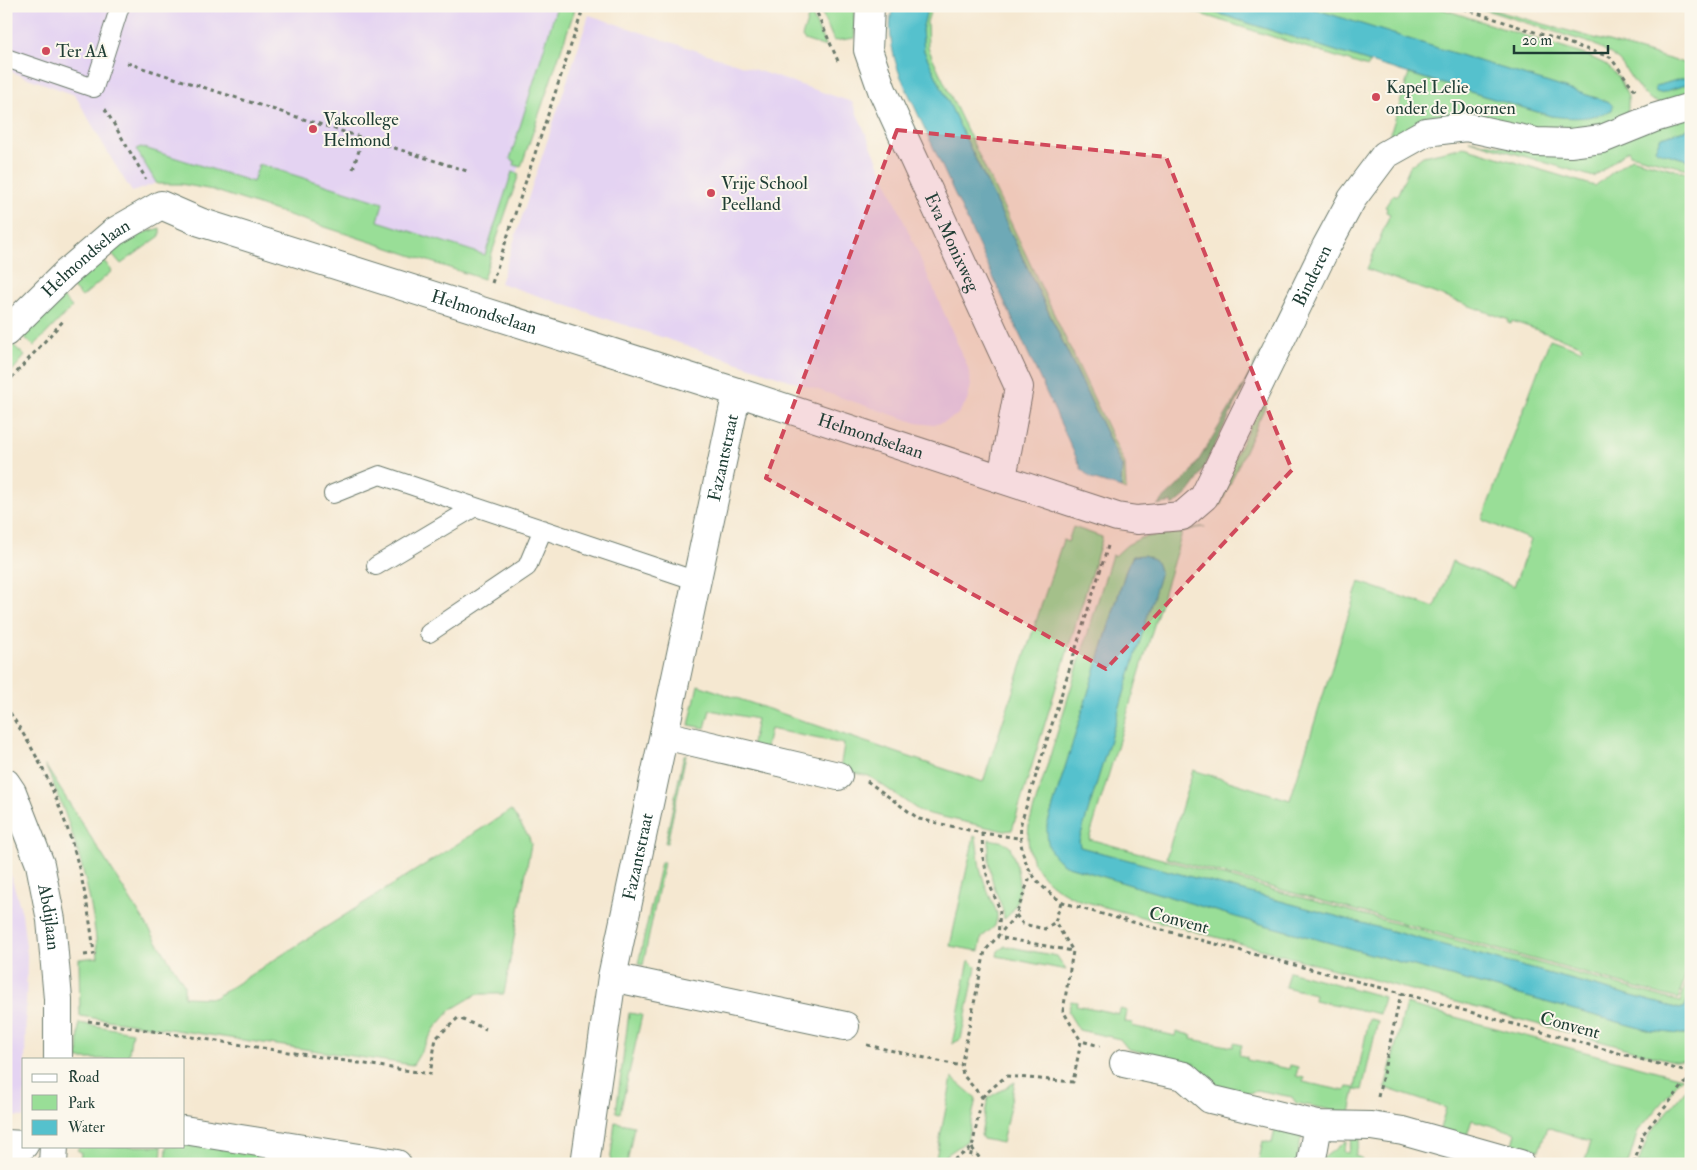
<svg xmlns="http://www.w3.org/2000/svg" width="1697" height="1170" font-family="'IM FELL Double Pica',serif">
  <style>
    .built { fill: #e4d3f2 }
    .green { fill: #99de97; stroke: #5c8e66 }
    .forest { fill: #7abd80; stroke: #4c7d5a }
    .water { fill: #55c1cd; stroke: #3a7f80 }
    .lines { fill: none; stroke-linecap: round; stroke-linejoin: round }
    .lane-casing { stroke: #6a796b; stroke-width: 20 }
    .street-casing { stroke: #6a796b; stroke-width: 30 }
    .path { stroke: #6a796b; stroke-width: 3; stroke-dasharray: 4 4; stroke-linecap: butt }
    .lane { stroke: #fff; stroke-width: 18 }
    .street { stroke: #fff; stroke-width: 28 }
    .marked { fill: #d1495b; fill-opacity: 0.2; stroke: #d1495b; stroke-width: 4; stroke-dasharray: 10 6; stroke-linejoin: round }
    .poi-dot { fill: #d1495b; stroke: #fbf7ec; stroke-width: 2 }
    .labels { text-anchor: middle; stroke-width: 4; stroke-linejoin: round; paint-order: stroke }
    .poi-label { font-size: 18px; fill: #1f3d34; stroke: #fbf7ec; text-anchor: start }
    .street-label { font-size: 18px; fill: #1f3d34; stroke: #fbf7ec }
  </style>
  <rect width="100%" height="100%" fill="#fbf7ec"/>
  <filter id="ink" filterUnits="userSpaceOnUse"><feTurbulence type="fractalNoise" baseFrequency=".02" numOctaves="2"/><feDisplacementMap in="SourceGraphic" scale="10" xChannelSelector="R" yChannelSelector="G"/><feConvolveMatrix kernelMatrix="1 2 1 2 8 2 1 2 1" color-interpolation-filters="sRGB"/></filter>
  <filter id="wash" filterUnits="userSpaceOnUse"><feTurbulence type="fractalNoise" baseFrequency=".0096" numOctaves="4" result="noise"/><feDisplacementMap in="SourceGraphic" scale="20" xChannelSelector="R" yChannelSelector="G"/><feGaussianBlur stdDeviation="1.12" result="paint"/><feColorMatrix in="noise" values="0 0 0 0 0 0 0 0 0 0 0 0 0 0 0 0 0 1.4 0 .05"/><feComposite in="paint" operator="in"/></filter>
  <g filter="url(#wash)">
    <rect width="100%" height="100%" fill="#f5e8d1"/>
    <!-- built -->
    <path class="built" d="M6,6H573L482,276L189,181H162L132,192L114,163L75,95L6,70Z
      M589,15L852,102L968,368L971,385L967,401L957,415L944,422L933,425L917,423L500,283Z
      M6,859L22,913L27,955L24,1117L6,1116Z"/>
    <!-- green -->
    <path class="green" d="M557,6H576L521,167L514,165L515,161L510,159Z
      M789,6H808L826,47L804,40L802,37L809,15L791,9Z
      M819,6H854L855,38L834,41Z
      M928,6H932L927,22L928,48L1125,464L1126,490L1121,488L1122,467L1118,458L924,51L922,30Z
      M1175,6H1195L1370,62L1368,67Z
      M1304,6H1433L1588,56L1605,64L1619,77L1628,97V109L1625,116L1597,127L1581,130L1390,135L1409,74L1551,116L1613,106L1609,102Z
      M1473,6H1479L1691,65V76L1656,86L1660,93L1691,83V92C1683,96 1670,104 1661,103C1642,101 1631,75 1620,62C1612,54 1603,49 1593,44Z
      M1691,116V128L1661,137L1655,149L1658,151L1691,161V170L1630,154L1628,150L1594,177L1469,140L1545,154Z
      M141,147L253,182L259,164L383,203L378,221L485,255L512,172L519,174L483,279L213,190L181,184H157L136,149Z
      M1464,147L1595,186L1631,158L1691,174V959L1678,999L1166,858L1193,770L1290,800L1359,582L1435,608L1452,561L1514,586L1531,540L1482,520L1550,339L1581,350L1583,346L1512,321L1511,324L1508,323L1509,320L1367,269L1390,214L1386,212L1387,208L1385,207L1393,195L1397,196L1410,166L1423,156Z
      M160,228V236L121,264L109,250L131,237Z
      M101,257L112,271L82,297L69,284Z
      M60,294L72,307L34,346L21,334Z
      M12,344L25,356L6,378V350Z
      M1264,398L1268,400L1220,506L1212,503Z
      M1073,527L1102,537V539L1012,830L1004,831L921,812L869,776L840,770L844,744L770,729L765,753L752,744L757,719L710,710L705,728L689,725L698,685L983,782L1063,540L1068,542Z
      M1200,527H1205L1196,528L1182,533L1089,839L1680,1002L1691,967V990L1685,1007L1680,1009L1080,847L1079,841L1146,621L1133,556L1127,567L1047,826L1058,860L1065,865L1236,917L1651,1031L1691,1035V1061H1673L1079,900C1044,885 1021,861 1030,821L1112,555L1115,556L1127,545L1141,538Z
      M684,755H686L667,843H665Z
      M45,765L184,984V997L214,998L511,810L529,837L531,844L504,994H477L452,1009L435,1028L413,1065L80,1016L79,959L98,957C92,889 73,827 45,765Z
      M974,836L976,837L980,869L986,887L997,913V918L995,926L982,937L979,951L950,946Z
      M989,839L1004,842L1010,847C1019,869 1027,904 1004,919C1004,908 997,897 994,886C989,870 988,855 989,839Z
      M661,862H664L643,965L638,964Z
      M1005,946L1057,956L1066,970L997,956L998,951Z
      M969,960L976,967L961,1039L952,1044Z
      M1289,971L1384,997L1380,1014L1314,1000L1315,994L1285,987Z
      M1071,1001L1077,1002L1076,1005L1119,1014L1120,1009L1127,1011L1125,1022L1133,1023L1132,1026L1175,1036L1176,1032L1192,1035L1191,1039L1233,1047L1234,1043L1242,1045L1239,1055L1247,1057V1060L1289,1069L1290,1065L1298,1067L1296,1076L1304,1078L1303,1082L1345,1091L1347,1087L1355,1088L1369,1019L1378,1021L1362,1090L1355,1089L1350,1113H1347L1296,1103L1292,1097L1256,1090L1250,1093L1209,1084L1195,1064L1128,1049L1120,1039L1079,1030L1068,1012Z
      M1406,1004L1682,1078L1638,1131L1628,1164H1584L1591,1141L1547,1127L1539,1151L1531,1149L1513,1159L1509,1158L1516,1133L1472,1120L1464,1144L1439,1132L1446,1108L1385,1088Z
      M629,1013L642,1015L620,1113L616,1112Z
      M79,1023L132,1032L128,1059H78Z
      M952,1078L976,1098L967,1141L935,1163Z
      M1015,1082L1002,1143L983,1139L981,1135L988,1098Z
      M1691,1083V1164H1638L1648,1136Z
      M615,1122L634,1126L627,1164H610Z
      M1276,1125L1302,1134L1296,1164H1258L1263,1141L1272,1143Z
      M1354,1135H1361L1355,1156L1362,1158L1360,1164H1321L1322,1159L1347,1140L1343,1151L1348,1153Z
      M184,1142L327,1164H166L167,1146H184Z
      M80,1146H162L161,1164H80L81,1152L77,1150Z"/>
    <!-- forest -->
    <path class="forest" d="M1262,351L1197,481L1188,493L1173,506L1172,502L1157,505L1191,473L1242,388Z"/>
    <!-- water -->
    <path class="water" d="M893,6H928L922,30L924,51L1118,458L1122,467L1121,488L1092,479L1082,470L900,75C892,54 887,28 893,6Z
      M1195,6H1304L1609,102L1613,106L1612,110C1592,119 1573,119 1551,116L1370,62Z
      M1691,76V83L1660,93L1656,92L1655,88L1656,86Z
      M1691,128V161L1657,151L1655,149L1661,137Z
      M1144,555C1156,560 1159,561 1160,575L1079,841L1080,847L1680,1009L1685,1007L1691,990V1035L1651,1031L1236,917L1065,865C1049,854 1047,846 1047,826L1127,567L1133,556Z"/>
  </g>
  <g filter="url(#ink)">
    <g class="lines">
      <defs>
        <path id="lane" d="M6,58L94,88L120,6
          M333,494L380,475L697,581
          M376,566L475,507
          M429,633L527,567L543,529"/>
        <g id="street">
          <path id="s1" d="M870,6L868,50L882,90L1019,387L1002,478"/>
          <path id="s2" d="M6,332L65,274L114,232L161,205L200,222L737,392L1117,517L1137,520L1182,516L1204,497L1326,247L1352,199L1385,155L1426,132L1466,127L1536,142L1570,143L1602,139L1654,118L1691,107"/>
          <path d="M664,735L838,776"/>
          <path id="s3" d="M6,783L12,792L40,864L51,920L58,999V1059"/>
          <path d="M612,977L845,1026"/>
          <path d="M1124,1063L1184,1076L1210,1099L1318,1125L1371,1126L1403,1131L1520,1164"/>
          <path d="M184,1130L397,1164"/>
          <path d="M6,1144L24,1145"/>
          <path d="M53,1164L54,1146"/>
          <path id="s4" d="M585,1164L612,977L737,392"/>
          <path d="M1311,1164L1318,1125"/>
        </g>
      </defs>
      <!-- lane casing -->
      <use href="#lane" class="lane-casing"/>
      <!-- street casing -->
      <use href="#street" class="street-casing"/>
      <!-- path -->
      <path class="path" d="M814,6L838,61
        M1456,6L1610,57L1637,93
        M127,63L467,171
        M105,109L146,179
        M353,169L363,138
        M492,283L584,6
        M6,384L64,320
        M1108,546L1021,823C1019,848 1024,866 1040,884C1046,890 1054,897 1061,901C1069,905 1079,907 1087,910L1401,993L1691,1073
        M6,706C16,723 27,739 36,756C69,817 87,886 94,954L84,955
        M867,781L919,819L982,833L1019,838
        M982,833L983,858L989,883L1000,910L998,937L1073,951
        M1061,902L1055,922L1073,951L1063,1011L1081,1041
        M1016,915L1023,924L1045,929L1055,922
        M88,1021L430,1074L436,1038L458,1018L486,1029
        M867,1045L961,1066
        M982,1097L1006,1076L1073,1082L1081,1041L1100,1046
        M1378,1097L1401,993
        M972,1148L984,1164
        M947,1164L972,1148L982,1097L963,1075L961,1066L985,951L1016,915L1031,874
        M969,1164L972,1149
        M1634,1164L1643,1134L1691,1076"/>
      <!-- lane -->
      <use href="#lane" class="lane"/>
      <!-- street -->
      <use href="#street" class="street"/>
    </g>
  </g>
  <!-- marked area -->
  <path class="marked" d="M897,130L1166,157L1292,470L1106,669L766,478Z"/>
  <!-- markers -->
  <g class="poi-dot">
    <circle cx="46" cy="51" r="5"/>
    <circle cx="1376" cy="97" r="5"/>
    <circle cx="313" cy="129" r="5"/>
    <circle cx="711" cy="193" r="5"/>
  </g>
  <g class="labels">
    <!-- poi labels -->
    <g class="poi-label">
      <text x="56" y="57">Ter AA</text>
      <text x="1386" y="93">Kapel Lelie<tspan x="1386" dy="21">onder de Doornen</tspan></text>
      <text x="323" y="125">Vakcollege<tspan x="323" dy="21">Helmond</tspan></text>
      <text x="721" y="189">Vrije School<tspan x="721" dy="21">Peelland</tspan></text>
    </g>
    <!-- street labels -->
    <g class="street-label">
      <text dy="6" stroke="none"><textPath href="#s1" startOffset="254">Eva Monixweg</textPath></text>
      <text dy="6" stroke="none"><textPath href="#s2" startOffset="109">Helmondselaan</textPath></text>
      <text dy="6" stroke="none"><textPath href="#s2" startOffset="1548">Binderen</textPath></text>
      <text dy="6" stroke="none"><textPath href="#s2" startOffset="542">Helmondselaan</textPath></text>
      <text dy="6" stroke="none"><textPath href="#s2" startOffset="948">Helmondselaan</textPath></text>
      <text dy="6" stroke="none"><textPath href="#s4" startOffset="720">Fazantstraat</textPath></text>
      <text dy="6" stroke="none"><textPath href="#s4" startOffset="312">Fazantstraat</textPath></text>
      <text dy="6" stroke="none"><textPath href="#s3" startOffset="142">Abdijlaan</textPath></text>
      <text transform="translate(1179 920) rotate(15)" y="6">Convent</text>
      <text transform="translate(1570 1025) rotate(15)" y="6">Convent</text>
    </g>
  </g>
  <!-- margin -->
  <rect width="1697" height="1170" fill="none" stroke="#fbf7ec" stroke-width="25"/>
  <!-- legend -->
  <rect x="22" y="1058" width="162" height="90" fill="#fbf7ec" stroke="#a3ada2"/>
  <rect x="32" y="1074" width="25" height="8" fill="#ffffff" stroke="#a3ada2"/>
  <text x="68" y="1082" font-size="15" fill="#1f3d34">Road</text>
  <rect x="32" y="1095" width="25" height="15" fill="#99de97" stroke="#a3ada2"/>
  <text x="68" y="1108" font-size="15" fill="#1f3d34">Park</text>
  <rect x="32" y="1120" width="25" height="15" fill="#55c1cd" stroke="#a3ada2"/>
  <text x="68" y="1132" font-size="15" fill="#1f3d34">Water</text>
  <!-- scale -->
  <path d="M1514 45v8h94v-8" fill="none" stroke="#1f3d34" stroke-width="2.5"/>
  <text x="1522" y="45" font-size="15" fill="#1f3d34" stroke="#fbf7ec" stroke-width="4" paint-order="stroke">20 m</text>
</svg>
